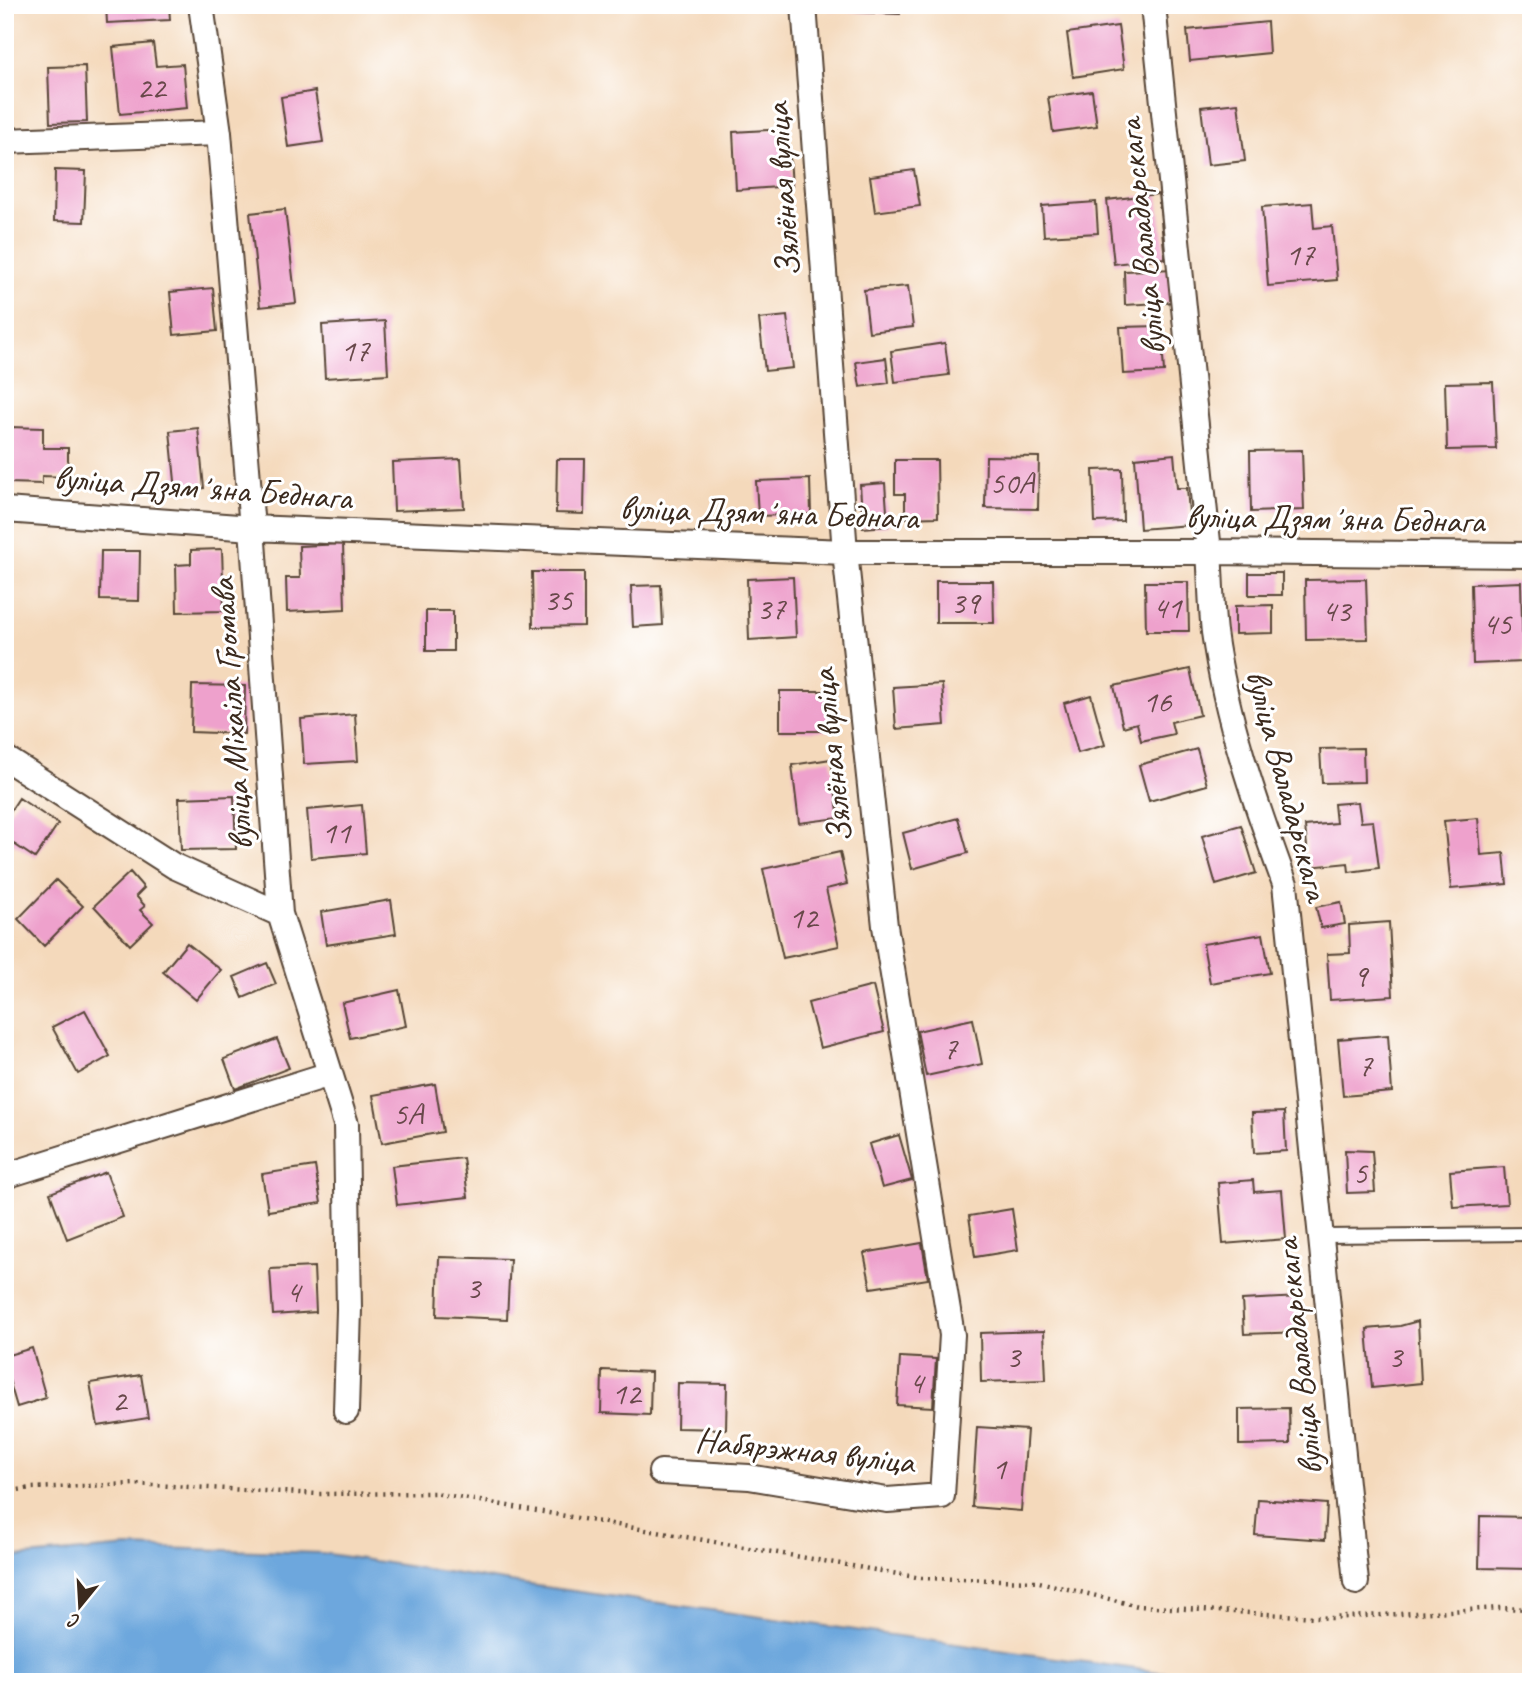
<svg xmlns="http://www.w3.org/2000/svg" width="1536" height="1687" font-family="Caveat,sans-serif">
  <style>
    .water { fill: #6da7dd; stroke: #54687e; stroke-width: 2 }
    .building { fill: #eea1cc }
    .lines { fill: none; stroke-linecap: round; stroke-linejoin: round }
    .service-casing { stroke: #574436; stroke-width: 16 }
    .minor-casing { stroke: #574436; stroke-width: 28 }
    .path { stroke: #574436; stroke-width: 4.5; stroke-dasharray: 2 5; stroke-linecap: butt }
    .service { stroke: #fff; stroke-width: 12 }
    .minor { stroke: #fff; stroke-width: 24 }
    .labels { text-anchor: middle; stroke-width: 6; stroke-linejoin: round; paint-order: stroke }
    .number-label { font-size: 32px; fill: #68484a }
    .street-label { font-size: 35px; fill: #3b2a1e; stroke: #fff }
  </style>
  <rect width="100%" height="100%" fill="#fff"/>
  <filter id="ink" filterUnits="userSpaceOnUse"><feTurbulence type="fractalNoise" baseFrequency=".0143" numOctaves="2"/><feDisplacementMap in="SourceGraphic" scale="14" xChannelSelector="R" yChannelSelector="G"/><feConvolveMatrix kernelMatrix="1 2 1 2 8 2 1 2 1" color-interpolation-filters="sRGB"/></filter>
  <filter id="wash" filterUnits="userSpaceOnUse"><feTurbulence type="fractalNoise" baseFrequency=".00686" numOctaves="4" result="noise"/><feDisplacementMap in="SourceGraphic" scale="28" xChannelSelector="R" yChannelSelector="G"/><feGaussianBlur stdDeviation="1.57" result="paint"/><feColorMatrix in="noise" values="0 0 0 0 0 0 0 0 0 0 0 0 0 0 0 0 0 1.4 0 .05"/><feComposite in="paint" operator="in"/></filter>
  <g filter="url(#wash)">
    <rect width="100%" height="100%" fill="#f4d9bb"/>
    <!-- water -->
    <path class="water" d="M127,1547L322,1553L530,1585L1158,1672L1341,1682H5V1558Z"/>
    <g id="blocks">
      <!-- building -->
      <path class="building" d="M106,5H169L170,20L107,23Z
        M830,5H901L900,14L830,11Z
        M1267,22L1269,53L1190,61L1187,30Z
        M1118,26L1124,69L1073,77L1067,33Z
        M153,43L156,66L183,64L187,108L120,114L113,47Z
        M85,66L87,122L50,123L48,67Z
        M315,91L323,142L288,147L281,97Z
        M1092,91L1097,126L1053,132L1048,97Z
        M1238,103L1245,161L1208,165L1201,107Z
        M788,129L792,186L736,190L733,132Z
        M55,170L86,171L84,222L54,221Z
        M914,170L920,206L875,212L870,176Z
        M1158,194L1165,258L1114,264L1107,200Z
        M1096,202L1098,233L1044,236L1042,206Z
        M1312,203L1314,228L1332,226L1337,280L1268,286L1262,207Z
        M285,209L296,303L260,307L250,213Z
        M1175,269L1177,302L1125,305L1124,271Z
        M908,286L913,327L869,332L864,290Z
        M213,288L217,331L174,335L170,292Z
        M787,316L793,368L765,371L759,319Z
        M385,321L388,374L325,378L322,325Z
        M1161,326L1164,372L1123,374L1120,327Z
        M945,343L949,375L895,382L891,351Z
        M886,358L889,383L860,387L856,362Z
        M1493,382L1496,449L1447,450L1445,383Z
        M9,427L43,428V448H68V477L42,476V484L8,483Z
        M198,428L204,488L176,491L170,431Z
        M1302,450L1304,510L1251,512L1250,451Z
        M1174,454L1177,488H1187L1190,525L1140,529L1135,458Z
        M986,456L1039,457L1038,509L985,508Z
        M461,459L464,508L394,511L392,462Z
        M557,459H585L584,514L556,513Z
        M895,460H937L938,517L905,518V494H895Z
        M1122,469L1123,521L1095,522L1093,470Z
        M810,479L811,514L758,516L756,481Z
        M885,483L888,526L863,528L860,485Z
        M343,544L345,609L287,612L286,578H300L299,546Z
        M222,549L224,611L177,612L176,565L191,564V550Z
        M101,551H140L139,601L100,600Z
        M532,572H584V626L533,627Z
        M1249,573H1282V595H1249Z
        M793,577L796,637L749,640L747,579Z
        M1366,579L1368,639L1306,640L1305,580Z
        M936,581H993L994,623H936Z
        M1145,582H1188L1189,631H1146Z
        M1521,582L1523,662L1473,664L1471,584Z
        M661,585L663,625L633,627L631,586Z
        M1273,605V633L1235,634V606Z
        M426,611H453V651H426Z
        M1190,669L1200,715L1171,722L1174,734L1141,741L1137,723L1123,727L1114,686Z
        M942,684L945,725L896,729L893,687Z
        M192,685L245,686L244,734L191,732Z
        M780,691H831V731H780Z
        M1091,695L1105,745L1078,753L1064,703Z
        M355,714L358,761L304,764L301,719Z
        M1363,748L1364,782L1322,783L1320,749Z
        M1197,749L1207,785L1149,801L1139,765Z
        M831,759L839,818L799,823L792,765Z
        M234,796L236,849L181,850L179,798Z
        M19,798L58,824L35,858L5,838V819Z
        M1358,802L1361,822L1373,821L1379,868L1349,872L1348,863L1309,867L1305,826L1336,823L1334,804Z
        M362,805L366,853L311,858L307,810Z
        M958,818L968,853L912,869L903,833Z
        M1478,818L1481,855L1504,853L1507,884L1451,889L1444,821Z
        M1241,825L1256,873L1216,885L1202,836Z
        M840,852L847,884L826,889L839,946L783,958L763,869Z
        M130,872L144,888L136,896L145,906L140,910L153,923L130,945L94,906Z
        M56,880L83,906L44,946L18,919Z
        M391,900L396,934L326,945L321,912Z
        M1341,902L1345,924L1321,928L1316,907Z
        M1389,922L1393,996L1330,1000L1327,954L1350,953L1349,925Z
        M1263,934L1270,973L1210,983L1203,944Z
        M187,943L221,970L196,1000L163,972Z
        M267,963L276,984L243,998L234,977Z
        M873,986L884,1032L820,1048L808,1003Z
        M399,990L406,1026L350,1038L342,1003Z
        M85,1010L110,1056L78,1074L52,1027Z
        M973,1019L982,1064L926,1076L917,1031Z
        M1388,1035L1392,1092L1343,1096L1338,1039Z
        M277,1039L289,1068L235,1089L224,1059Z
        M435,1084L443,1132L382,1143L373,1095Z
        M1284,1112L1286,1151L1254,1153L1252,1113Z
        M899,1135L912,1180L882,1188L869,1144Z
        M1345,1150L1372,1151L1375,1192L1347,1193Z
        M463,1158L468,1197L397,1205L392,1166Z
        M315,1166L321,1203L268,1211L262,1174Z
        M1504,1167L1507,1204L1453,1207L1450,1171Z
        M106,1172L123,1217L67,1239L50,1193Z
        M1253,1180L1254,1192L1282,1190L1286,1239L1223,1244L1218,1183Z
        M1012,1209L1018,1250L975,1257L969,1216Z
        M922,1243L928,1279L871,1288L864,1253Z
        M439,1257L510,1259L507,1319L437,1316Z
        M314,1267L316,1312L273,1315L270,1269Z
        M1300,1297L1302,1332L1244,1334L1242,1300Z
        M1418,1321L1421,1383L1372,1388L1367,1329L1400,1326Z
        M1044,1331L1046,1380L981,1382L980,1333Z
        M32,1348L46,1398L17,1407L5,1366V1356Z
        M900,1357L936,1359L933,1407L897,1405Z
        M602,1370L651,1372L650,1415L601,1413Z
        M141,1375L148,1418L98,1426L90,1383Z
        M678,1383L727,1384L726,1429L677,1428Z
        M1289,1408L1290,1444L1239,1445V1409Z
        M977,1427L1027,1430L1021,1511L972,1507Z
        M1258,1499L1327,1504L1325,1540L1255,1535Z
        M1480,1516L1531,1517V1569L1479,1568Z"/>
    </g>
  </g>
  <g filter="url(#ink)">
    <use href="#blocks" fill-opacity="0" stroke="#574436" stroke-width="2"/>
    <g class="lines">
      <defs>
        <path id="service" d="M1322,1236L1531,1234"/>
        <path id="minor" d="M201,5L219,133L252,528L280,914L346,1124L349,1309L346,1411
          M1153,5L1209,552C1211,578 1211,606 1214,632C1226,719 1255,802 1285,884L1356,1582
          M5,141L219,133
          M5,510L252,528L845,552H1209L1531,555
          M5,758L174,866L280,914
          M5,1176L330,1074
          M661,1472L749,1477L887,1500L942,1496L952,1335L885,926L845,552L804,5"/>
      </defs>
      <!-- service casing -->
      <use href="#service" class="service-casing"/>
      <!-- minor casing -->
      <use href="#minor" class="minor-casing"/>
      <!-- path -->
      <path class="path" d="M5,1492L31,1488L134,1484L319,1494L434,1493L921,1578L1035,1581L1138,1606L1331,1618L1500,1608L1531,1609"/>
      <!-- service -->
      <use href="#service" class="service"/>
      <!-- minor -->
      <use href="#minor" class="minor"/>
    </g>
  </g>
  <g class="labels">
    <!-- number labels -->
    <g class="number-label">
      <text x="151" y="98">22</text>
      <text x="1300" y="265">17</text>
      <text x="355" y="361">17</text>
      <text x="1012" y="493">50А</text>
      <text x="558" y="610">35</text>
      <text x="965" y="613">39</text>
      <text x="1167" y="618">41</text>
      <text x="771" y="619">37</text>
      <text x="1336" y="621">43</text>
      <text x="1497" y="634">45</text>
      <text x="1157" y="712">16</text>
      <text x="336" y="843">11</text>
      <text x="803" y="928">12</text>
      <text x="1360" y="986">9</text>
      <text x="950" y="1059">7</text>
      <text x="1365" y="1076">7</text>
      <text x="408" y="1124">5А</text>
      <text x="1360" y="1183">5</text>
      <text x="473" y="1298">3</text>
      <text x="293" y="1302">4</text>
      <text x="1013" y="1367">3</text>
      <text x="1395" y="1367">3</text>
      <text x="916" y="1393">4</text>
      <text x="626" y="1404">12</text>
      <text x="119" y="1411">2</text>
      <text x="999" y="1479">1</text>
    </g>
    <!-- street labels -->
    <g class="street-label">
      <text transform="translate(782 190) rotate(-94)" y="12">Зялёная вуліца</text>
      <text transform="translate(1141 237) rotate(-96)" y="12">вуліца Валадарскага</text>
      <text transform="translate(203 487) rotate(4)" y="12">вуліца Дзямʼяна Беднага</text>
      <text transform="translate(769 512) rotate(2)" y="12">вуліца Дзямʼяна Беднага</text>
      <text transform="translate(1335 518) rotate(1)" y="12">вуліца Дзямʼяна Беднага</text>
      <text transform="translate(231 714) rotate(-94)" y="12">вуліца Міхаіла Громава</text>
      <text transform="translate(831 756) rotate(-96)" y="12">Зялёная вуліца</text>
      <text transform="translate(1288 785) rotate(75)" y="12">вуліца Валадарскага</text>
      <text transform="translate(1298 1357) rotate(-96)" y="12">вуліца Валадарскага</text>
      <text transform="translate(805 1450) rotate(6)" y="12">Набярэжная вуліца</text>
    </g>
  </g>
  <!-- margin -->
  <rect width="1536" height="1687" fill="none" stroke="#fff" stroke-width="28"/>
  <!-- north arrow -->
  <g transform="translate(80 1606) rotate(198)" stroke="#ffffff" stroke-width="5" paint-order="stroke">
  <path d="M0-5L12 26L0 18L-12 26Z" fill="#3b2a1e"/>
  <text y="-10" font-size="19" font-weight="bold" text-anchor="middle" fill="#3b2a1e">С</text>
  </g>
</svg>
